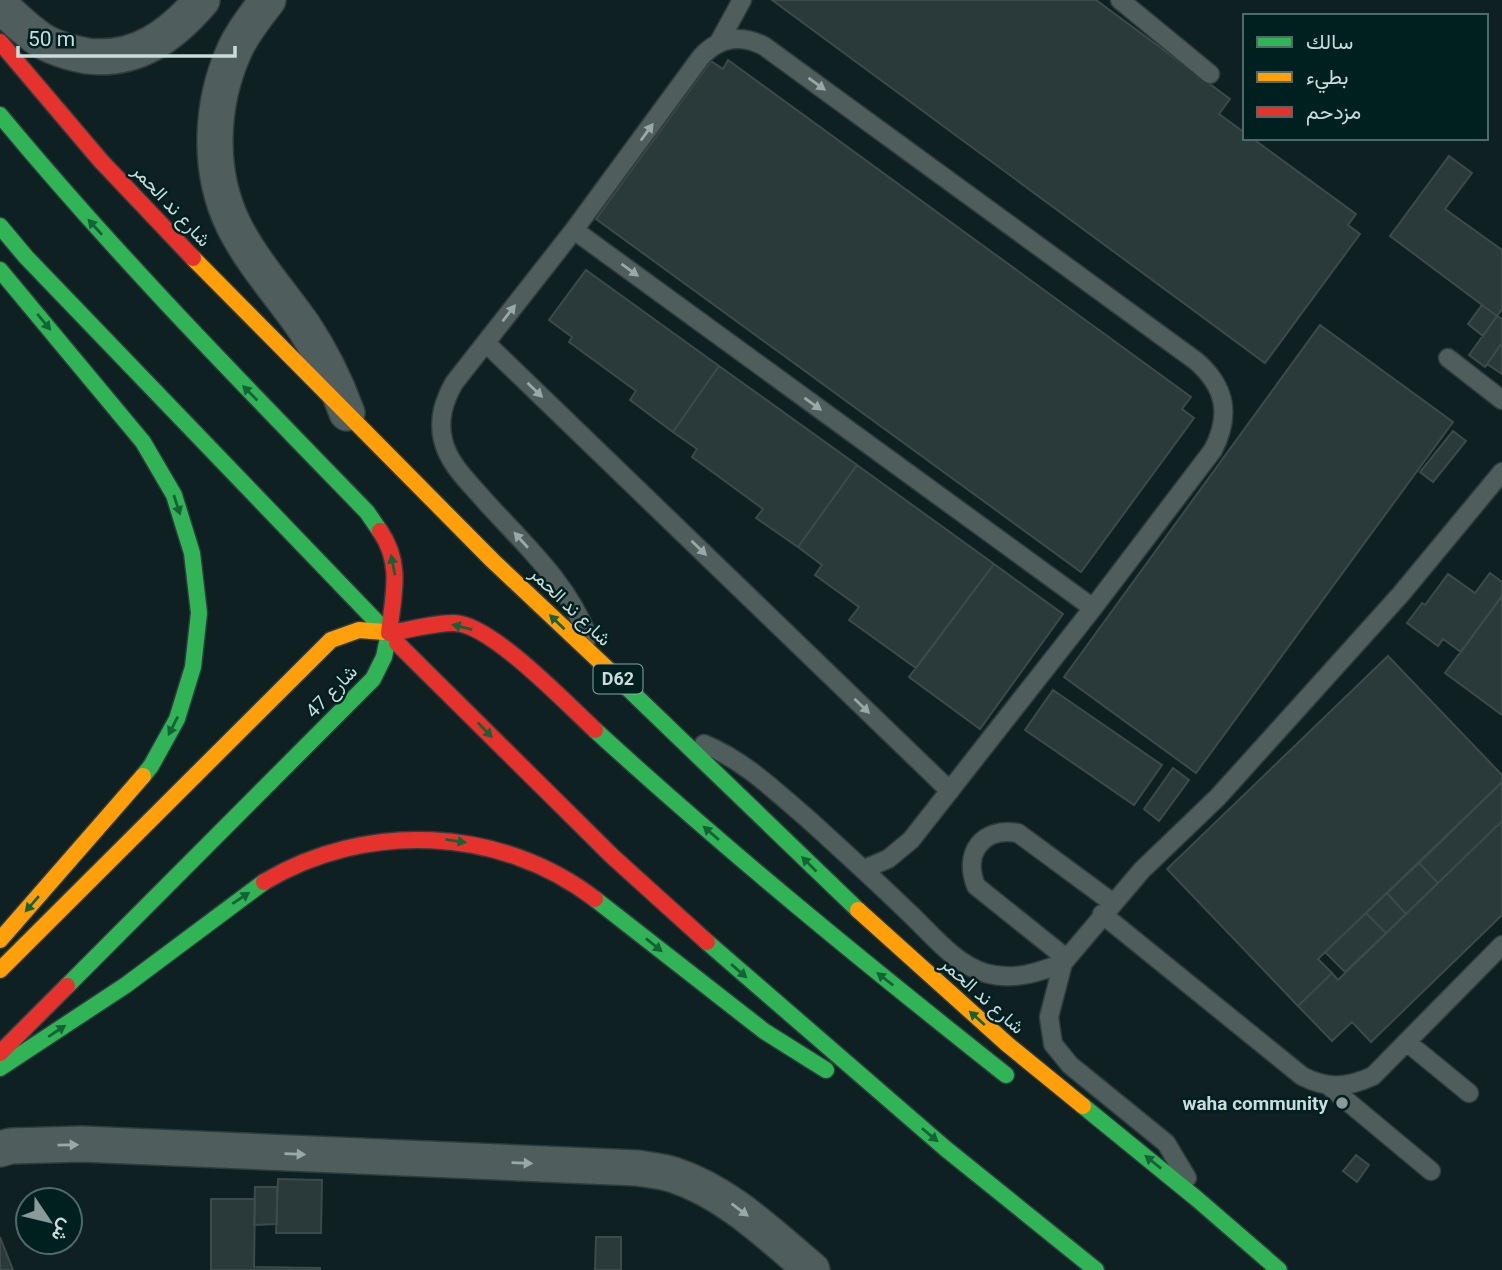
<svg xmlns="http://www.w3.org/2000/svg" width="1502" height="1270" font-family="Roboto,Vazirmatn,sans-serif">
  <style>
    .building { fill: #2a3939; stroke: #3c4a4b; stroke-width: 2 }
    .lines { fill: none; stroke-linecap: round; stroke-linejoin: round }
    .lane-casing { stroke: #2f3c3d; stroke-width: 21 }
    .street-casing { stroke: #2f3c3d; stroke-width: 38 }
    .fast-casing { stroke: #2f3c3d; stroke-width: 19 }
    .slow-casing { stroke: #2f3c3d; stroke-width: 19 }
    .jam-casing { stroke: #2f3c3d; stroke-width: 19 }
    .lane { stroke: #505d5d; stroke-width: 18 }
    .street { stroke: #505d5d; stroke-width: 35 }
    .fast { stroke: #30b455; stroke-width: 16 }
    .slow { stroke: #ff9f0a; stroke-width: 16 }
    .jam { stroke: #e5322d; stroke-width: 16 }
    .oneway { fill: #99a9a9 }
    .oneway2 { fill: #166237 }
    .poi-dot { fill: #889a9a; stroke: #001f1f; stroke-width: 2.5 }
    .labels { text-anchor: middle; stroke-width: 5; stroke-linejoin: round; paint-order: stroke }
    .shield { fill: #001f1f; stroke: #8da3a3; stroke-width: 2 }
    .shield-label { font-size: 18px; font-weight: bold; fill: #c9dbdb }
    .street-label { font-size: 19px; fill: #c9dbdb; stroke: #001f1f }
    .poi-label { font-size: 19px; font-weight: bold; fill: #c9dbdb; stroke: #001f1f; text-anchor: end }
  </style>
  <rect width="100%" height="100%" fill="#0e2021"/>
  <!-- building -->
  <path class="building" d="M772,0H1096L1230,99L1219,114L1245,133V138H1252L1356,214L1348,225L1360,234L1265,363Z
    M728,60L1191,397L1182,409L1194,418L1081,572L596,219L711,61L723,69Z
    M1449,156L1472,173L1445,209L1502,250V309L1497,316L1390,236Z
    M586,270L719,366L673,432L630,400L636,391L569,342L572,337L549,320Z
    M1482,305L1497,316L1483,336L1468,324Z
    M1497,316L1502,319V343L1485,367L1469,355Z
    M1320,325L1453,422L1196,773L1064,677Z
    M1502,343V374L1487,364Z
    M719,366L857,465L798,547L756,518L763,509L692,457L697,449L673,432Z
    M1453,431L1466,441L1433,482L1420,472Z
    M857,465L994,564L916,668L849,620L859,607L815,575L822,565L798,547Z
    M994,564L1063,614L980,729L909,677Z
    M1490,573L1502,582V596L1461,652L1443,639L1438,646L1407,623L1422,603L1425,605L1448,574L1475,593Z
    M1502,596V715L1445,673Z
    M1388,656L1502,775V782L1318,959L1332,973L1298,1006L1167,869Z
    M1053,690L1162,765L1134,805L1025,730Z
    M1173,768L1189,780L1159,821L1144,809Z
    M1502,782V821L1438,883L1419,863Z
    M1502,821V915L1371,1042L1352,1022L1332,1041L1298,1006L1332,973L1338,980Z
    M1419,863L1438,883L1406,914L1387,893Z
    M1387,893L1406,914L1386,933L1366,913Z
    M1366,913L1386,933L1345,972L1325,952Z
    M1356,1155L1369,1165L1357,1182L1343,1171Z
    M278,1179L322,1180L321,1233H276Z
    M255,1187H277V1224L254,1225Z
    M211,1199H255L254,1267L320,1268V1270H211Z
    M0,1237L13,1270H0Z
    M596,1237H621V1270H595Z"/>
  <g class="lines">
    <defs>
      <path id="lane" d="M1120,0L1210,74
        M719,42L742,0
        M574,230L1093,608
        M486,343L950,791
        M1448,358L1502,400
        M588,637C568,583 523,543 485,501C469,482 449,465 443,440C438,419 444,401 454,383L574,230L701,57C719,37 741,34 764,46L1196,361C1226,387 1231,415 1213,450L1093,608L911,840L888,859L864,869
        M704,744C745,761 775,791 808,819C841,849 874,879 906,910C930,932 953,963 985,973C1013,981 1037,973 1063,963
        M1102,914L1302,1076C1327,1089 1347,1088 1373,1076L1502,945
        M1066,958L976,886C963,853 982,827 1018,833L1113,903
        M1408,1043L1469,1093
        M1329,1086L1431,1171
        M1187,1178L1166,1143L1070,1065L1053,1044L1049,1017L1063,963L1142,870L1218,797L1401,594L1502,472"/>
      <path id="street" d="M268,0C256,15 243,32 235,49C210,104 207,171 234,226C252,262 281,294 304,327C322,354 336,383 347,413
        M0,5C13,17 26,30 41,40C55,49 71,53 87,56C136,62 171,36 202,0
        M0,1149L11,1146L82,1144L637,1168C649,1170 663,1171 674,1175C728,1193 769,1234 812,1270"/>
      <path id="fast" d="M0,115C115,254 241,382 367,512L380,531
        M0,226L26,257L397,643
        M0,270L143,442L174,495L192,553L199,613L193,667L177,719L151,766L143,776
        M614,675L858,910
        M595,730C727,851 866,964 1006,1075
        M595,899L764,1031L826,1070
        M707,942L946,1149L1096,1270
        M67,986L373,679L384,657L389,633L384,632
        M0,1068L126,985L264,882
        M1083,1106L1197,1199L1279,1270"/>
      <path id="slow" d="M193,258L493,561L614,675
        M858,910L1007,1044L1083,1106
        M0,940L143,776
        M0,970L331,640L359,630L384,632"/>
      <path id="jam" d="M0,42L101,161L193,258
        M380,531C403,564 393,596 389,633C410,630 433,623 454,623C490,623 567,704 595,730
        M397,643L612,856L707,942
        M264,882C365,821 500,826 595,899
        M0,1053L67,986"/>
    </defs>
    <!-- lane casing -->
    <use href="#lane" class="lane-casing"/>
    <!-- street casing -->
    <use href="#street" class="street-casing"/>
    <!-- fast casing -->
    <use href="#fast" class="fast-casing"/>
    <!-- slow casing -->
    <use href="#slow" class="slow-casing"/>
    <!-- jam casing -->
    <use href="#jam" class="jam-casing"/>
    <!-- lane -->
    <use href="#lane" class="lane"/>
    <!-- street -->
    <use href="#street" class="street"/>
    <!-- fast -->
    <use href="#fast" class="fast"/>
    <!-- slow -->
    <use href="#slow" class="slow"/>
    <!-- jam -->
    <use href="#jam" class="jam"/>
  </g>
  <!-- one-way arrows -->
  <defs><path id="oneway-solid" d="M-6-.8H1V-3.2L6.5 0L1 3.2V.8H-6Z" transform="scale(1.75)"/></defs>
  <g class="oneway">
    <use href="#oneway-solid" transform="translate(817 84) rotate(36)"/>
    <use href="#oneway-solid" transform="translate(647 132) rotate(-54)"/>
    <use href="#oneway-solid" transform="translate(630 270) rotate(36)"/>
    <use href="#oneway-solid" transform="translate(509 313) rotate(-52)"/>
    <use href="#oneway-solid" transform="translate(535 390) rotate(44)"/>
    <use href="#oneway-solid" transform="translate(813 404) rotate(36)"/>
    <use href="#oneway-solid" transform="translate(521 540) rotate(-132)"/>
    <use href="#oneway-solid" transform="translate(699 548) rotate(44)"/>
    <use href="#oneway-solid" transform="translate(862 706) rotate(44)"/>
    <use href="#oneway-solid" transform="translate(68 1145) rotate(-1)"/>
    <use href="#oneway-solid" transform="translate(295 1154) rotate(2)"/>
    <use href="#oneway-solid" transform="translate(522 1163) rotate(2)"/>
    <use href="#oneway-solid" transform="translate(740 1210) rotate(37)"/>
  </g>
  <g class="oneway2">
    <use href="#oneway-solid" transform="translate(95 227) rotate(-132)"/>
    <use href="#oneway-solid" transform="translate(44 322) rotate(50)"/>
    <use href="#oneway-solid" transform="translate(250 393) rotate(-135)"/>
    <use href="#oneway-solid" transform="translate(177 505) rotate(72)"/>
    <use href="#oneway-solid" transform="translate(393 565) rotate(-101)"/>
    <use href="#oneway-solid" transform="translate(557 622) rotate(-136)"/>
    <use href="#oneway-solid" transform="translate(462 627) rotate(-166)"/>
    <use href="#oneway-solid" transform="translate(173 726) rotate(117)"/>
    <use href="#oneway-solid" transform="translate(485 730) rotate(46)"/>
    <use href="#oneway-solid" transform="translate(711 833) rotate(-139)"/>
    <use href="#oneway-solid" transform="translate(456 841) rotate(9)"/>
    <use href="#oneway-solid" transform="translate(809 864) rotate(-135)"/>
    <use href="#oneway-solid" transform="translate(241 898) rotate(-34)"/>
    <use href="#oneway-solid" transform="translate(32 904) rotate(131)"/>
    <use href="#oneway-solid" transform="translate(654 945) rotate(39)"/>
    <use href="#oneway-solid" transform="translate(739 971) rotate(41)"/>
    <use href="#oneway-solid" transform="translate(885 979) rotate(-142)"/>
    <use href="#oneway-solid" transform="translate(977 1018) rotate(-138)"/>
    <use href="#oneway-solid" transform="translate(57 1031) rotate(-34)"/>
    <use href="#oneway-solid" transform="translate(930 1135) rotate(40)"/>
    <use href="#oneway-solid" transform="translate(1153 1162) rotate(-141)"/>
  </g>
  <!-- markers -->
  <circle class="poi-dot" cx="1342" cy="1103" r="7"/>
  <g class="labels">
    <!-- shield labels -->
    <rect class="shield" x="593.5" y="664.5" width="49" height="29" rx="5"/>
    <g class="shield-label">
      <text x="618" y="685">D62</text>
    </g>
    <!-- street labels -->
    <g class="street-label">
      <text transform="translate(172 205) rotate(47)" y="7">شارع ند الحمر</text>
      <text transform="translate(571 606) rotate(44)" y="7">شارع ند الحمر</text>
      <text transform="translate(331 691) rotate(-46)" y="7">شارع 47</text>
      <text transform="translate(983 995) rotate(42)" y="7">شارع ند الحمر</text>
    </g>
    <!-- poi labels -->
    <g class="poi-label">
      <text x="1328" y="1110">waha community</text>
    </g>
  </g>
  <!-- legend -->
  <rect x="1243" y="14" width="245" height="126" fill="#001f1f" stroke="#506a6a" stroke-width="2"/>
  <rect x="1257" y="37" width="35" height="10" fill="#30b455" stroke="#506a6a" stroke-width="2"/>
  <text x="1306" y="49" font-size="21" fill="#c9dbdb">سالك</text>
  <rect x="1257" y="72" width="35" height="10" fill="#ff9f0a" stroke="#506a6a" stroke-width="2"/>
  <text x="1306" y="84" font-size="21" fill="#c9dbdb">بطيء</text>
  <rect x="1257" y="107" width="35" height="10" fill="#e5322d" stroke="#506a6a" stroke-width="2"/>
  <text x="1306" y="119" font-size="21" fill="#c9dbdb">مزدحم</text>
  <!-- north arrow -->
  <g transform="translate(49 1221) rotate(125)"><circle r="33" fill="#001f1f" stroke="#506a6a" stroke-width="2"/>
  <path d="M0-5L12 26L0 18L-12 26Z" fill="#889a9a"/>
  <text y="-10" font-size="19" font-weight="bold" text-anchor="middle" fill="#c9dbdb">ش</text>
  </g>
  <!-- scale -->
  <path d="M18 46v10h217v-10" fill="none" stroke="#c9dbdb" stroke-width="3.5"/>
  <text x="28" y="46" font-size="21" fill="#c9dbdb" stroke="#001f1f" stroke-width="5" paint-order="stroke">50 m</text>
</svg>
